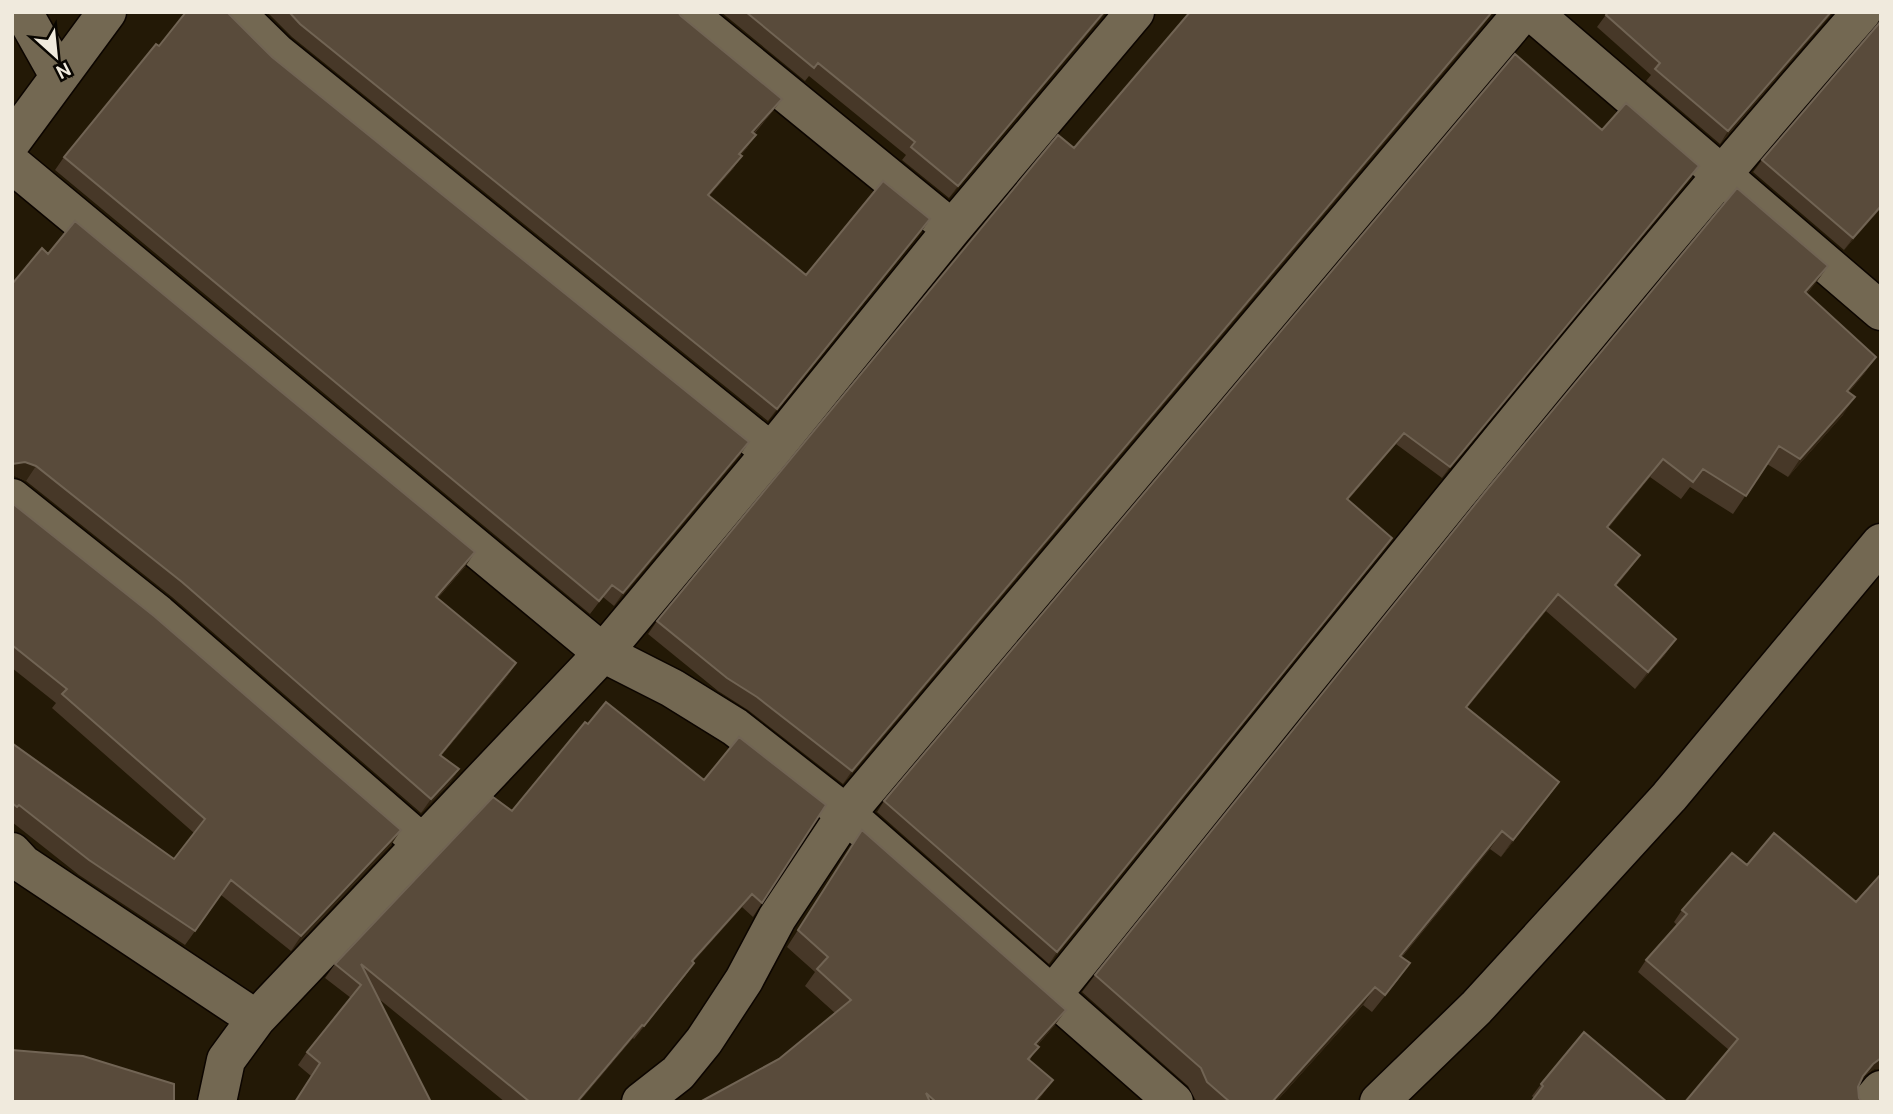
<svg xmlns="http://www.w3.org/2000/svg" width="1893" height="1114" font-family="Cabin,sans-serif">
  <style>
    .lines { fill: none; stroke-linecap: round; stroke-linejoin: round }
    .street-casing { stroke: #0c0500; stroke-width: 41 }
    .secondary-casing { stroke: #0c0500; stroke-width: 41 }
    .street { stroke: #736852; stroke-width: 38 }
    .secondary { stroke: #736852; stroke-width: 38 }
    .wall { fill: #473828 }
    .shaded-wall { fill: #312412 }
    .building { fill: #594b3b; stroke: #716454; stroke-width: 2 }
  </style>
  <rect width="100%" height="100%" fill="#231906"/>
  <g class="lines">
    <defs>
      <path id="street" d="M23,12L59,76
        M235,12L277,53L771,452
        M686,12L952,229
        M1532,12L1881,311
        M12,141L107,12
        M12,164L603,653L672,688L735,727L846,814L1174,1102
        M12,498L158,614L423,844
        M12,852L23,864L256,1019
        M1053,994C1320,664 1583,331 1862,12
        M217,1102L226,1060L256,1019L603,653L771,452L952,229L1135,12
        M641,1102L678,1073L704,1041L744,980L777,918L846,814L1523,12
        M1871,1102L1881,1090"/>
      <path id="secondary" d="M1379,1102L1476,1008L1669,797L1881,543"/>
    </defs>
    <!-- street casing -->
    <use href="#street" class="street-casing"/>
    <!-- secondary casing -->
    <use href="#secondary" class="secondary-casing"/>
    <!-- street -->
    <use href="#street" class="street"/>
    <!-- secondary -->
    <use href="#secondary" class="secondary"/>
  </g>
  <!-- wall -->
  <path class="wall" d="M267,12H678L773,111L754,134L747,148L741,155L733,169L709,196L806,275L930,219L921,232L768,421L292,37Z
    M721,12H1106L949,198L902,160L906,155L809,76L805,81Z
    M1190,12H1493L1475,35L843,784L748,710L718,691L648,634L657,621L1074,148Z
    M1608,12H1833L1720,144L1646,81L1651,75L1597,27Z
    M228,14L272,57L740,455L614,606L603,597L590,614L55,170L64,157L159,46Z
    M1602,130L1691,177L1442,478L1396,444L1348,500L1392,538L1384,549L1049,964L877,812L884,801Z
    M1762,160L1881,208L1844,250L1753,172Z
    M1828,266L1807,294L1876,357L1864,374L1849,392L1843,415L1788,477L1767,464L1733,514L1690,487L1681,499L1650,477L1608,528L1640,555L1616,586L1676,639L1664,656L1635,689L1546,611L1467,708L1559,782L1546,800L1501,857L1490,849L1402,957L1410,963L1397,981L1372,1012L1363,1005L1276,1102H1198L1195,1099L1188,1086L1082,992L1095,975Z
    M12,284L465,567L438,598L516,663L506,678L441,756L459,769L449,784L421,813L172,597L26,481L15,476Z
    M12,503L391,845L291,951L221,895L185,945L79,875L12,822V745L174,859L194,833L52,708L56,703L12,668Z
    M585,722L762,903L753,917L742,907L693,962L694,963L685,976L634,1039L633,1038L579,1102H505L379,999L431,1102H295L311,1076L298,1065L307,1052L351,998L325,978L335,964L512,811Z
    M862,830L1066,1010L1054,1026L1037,1046L1030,1060L1053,1080L1037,1102H700L779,1059L835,1013L805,986L815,972L787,947Z
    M1747,865L1856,902L1881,874V1069H1874L1864,1076L1729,1050L1638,972L1646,960L1677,925L1674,922L1682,910Z
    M1541,1084L1667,1102L1534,1098L1532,1096Z"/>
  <!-- shaded-wall -->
  <path class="shaded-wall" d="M1104,12H1106L949,198L958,186Z
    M1492,12H1493L1475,35L843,784L852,771Z
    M1831,12H1833L1720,144L1728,131Z
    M782,99L773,111L743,145L752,132Z
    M756,135L747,148L731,167L739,154Z
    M742,156L733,169L699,208L708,195Z
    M1699,166L1691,177L1442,478L1450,467Z
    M1881,206V208L1844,250L1853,238Z
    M930,219L921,232L768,421L777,409Z
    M1828,266L1815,284L1793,310L1805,292Z
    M1876,357L1864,374L1835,408L1847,391Z
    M1855,397L1843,415L1788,477L1800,459Z
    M1404,433L1396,444L1339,510L1347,499Z
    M749,442L740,455L614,606L623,593Z
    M1663,459L1650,477L1595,545L1607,527Z
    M25,462L36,466L26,481L15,476L12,477V464Z
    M1392,538L1384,549L1049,964L1057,952Z
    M475,552L465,567L426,611L436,597Z
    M1640,555L1628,572L1603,603L1615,585Z
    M1558,594L1546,611L1453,725L1466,707Z
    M1676,639L1664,656L1635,689L1648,672Z
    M516,663L506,678L430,769L440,755Z
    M459,769L449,784L421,813L431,799Z
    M1559,782L1546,800L1501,857L1513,840Z
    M401,830L391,845L291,951L301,936Z
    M1502,831L1490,849L1388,973L1400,956Z
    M752,894L742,907L683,974L692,961Z
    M694,963L685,976L634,1039L644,1026Z
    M1375,987L1363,1005L1276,1102H1272Z
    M1066,1010L1054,1026L1024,1061L1035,1044Z
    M642,1025L633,1038L579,1102H577Z
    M1881,1058V1069H1874L1864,1076L1854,1088L1873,1064Z
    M1053,1080L1037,1102H1034Z"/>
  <!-- building -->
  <path class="building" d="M186,12H227L272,57L749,442L623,593L612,585L599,601L64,157L156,44L159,46Z
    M289,12H678L681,16L782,99L752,132L756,135L739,154L742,156L708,195L806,275L883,181L930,219L777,409L300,24Z
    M746,12H1104L958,186L911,147L915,142L818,63L814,68Z
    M1190,12H1492L852,771L757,697L727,678L657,621L1058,135L1074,148Z
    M1608,12H1831L1728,131L1655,69L1660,63L1606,15Z
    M1881,21V206L1853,238L1762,160Z
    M1515,54L1602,130L1626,103L1699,166L1450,467L1404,433L1347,499L1392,538L1057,952L884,801Z
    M1737,188L1828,266L1805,292L1876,357L1847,391L1855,397L1800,459L1779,446L1746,496L1703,469L1693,482L1663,459L1607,527L1640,555L1615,585L1676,639L1648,672L1558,594L1466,707L1559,782L1513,840L1502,831L1400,956L1410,963L1385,995L1375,987L1272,1102H1230L1207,1082L1201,1068L1095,975L1489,487Z
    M75,221L475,552L436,597L516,663L440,755L459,769L431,799L182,582L36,466L25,462L12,464V284L42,248L48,254Z
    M12,503L154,616L401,830L301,936L231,880L195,931L89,860L19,805L17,807L12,803L13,744L174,859L205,819L62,694L67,689L12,645Z
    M606,702L704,780L739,737L826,805L762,903L752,894L692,961L694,963L644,1026L642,1025L577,1102H530L361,964L431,1102H295L320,1063L307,1052L361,985L335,964L493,797L512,811L585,722L588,724Z
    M862,830L1066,1010L1035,1044L1039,1047L1028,1059L1053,1080L1034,1102H936L926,1093L930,1102H700L779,1059L851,1000L817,969L828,957L798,930Z
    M1774,833L1856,902L1881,874V1058L1873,1064L1863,1076L1858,1087L1859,1098L1862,1102H1685L1738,1039L1646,960L1687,914L1682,910L1732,853L1747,865Z
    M1584,1032L1667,1102H1531L1543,1086L1541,1084Z
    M12,1050L83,1056L174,1084V1102H12Z"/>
  <!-- border -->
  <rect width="1893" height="1114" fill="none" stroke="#f0eadd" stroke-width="28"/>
  <!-- north arrow -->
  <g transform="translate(56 56) rotate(153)" stroke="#090601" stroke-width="5" paint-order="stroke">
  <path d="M0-5L12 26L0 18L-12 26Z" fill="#f0eadd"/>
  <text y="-10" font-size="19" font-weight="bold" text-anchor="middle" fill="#f0eadd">N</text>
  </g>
</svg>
